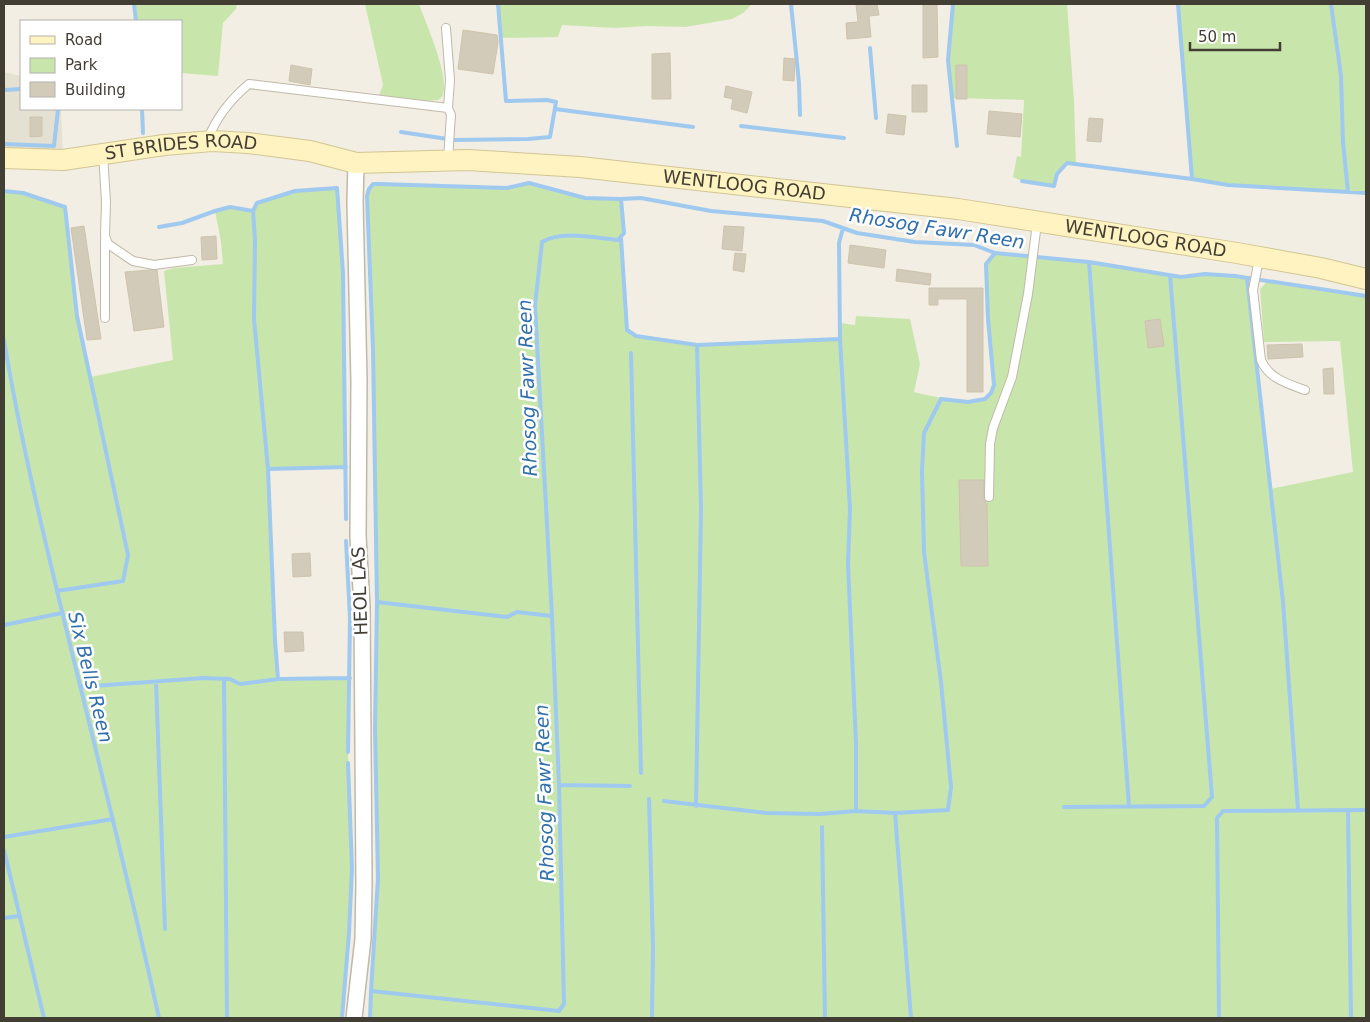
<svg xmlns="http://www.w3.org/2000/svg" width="1370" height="1022" font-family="'DejaVu Sans',sans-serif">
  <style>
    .residential { fill: #e5e1d2 }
    .green { fill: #c8e6ac }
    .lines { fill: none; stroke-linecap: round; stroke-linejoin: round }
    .stream { stroke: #9fc9ef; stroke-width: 4 }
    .building { fill: #d3cbb9; stroke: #cec3ac }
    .lane-casing { stroke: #c0b9a9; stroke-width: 10 }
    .street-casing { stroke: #c0b9a9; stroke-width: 18 }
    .secondary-casing { stroke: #d2c593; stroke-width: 22 }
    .lane { stroke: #fff; stroke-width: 8 }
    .street { stroke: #fff; stroke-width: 15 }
    .secondary { stroke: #fef3c1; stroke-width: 20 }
    .labels { text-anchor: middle; stroke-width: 5; stroke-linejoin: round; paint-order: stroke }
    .street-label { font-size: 18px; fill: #433e34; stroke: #fff }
    .water-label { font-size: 19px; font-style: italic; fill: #2f6fad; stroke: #fff }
  </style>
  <rect width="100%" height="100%" fill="#f2eee3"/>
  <!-- residential -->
  <path class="residential" d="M4,72L21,76V109H61L63,160L4,158Z"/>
  <!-- green -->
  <path class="green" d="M134,4H237L236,9L223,23L218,76L181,73V21H136Z
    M365,4H419C426,24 449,74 443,94C443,96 440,99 438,100L422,101L379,95L383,85Z
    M498,4H752L743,13L732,19L685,27L646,26L615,28L562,25L558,37L501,38Z
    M953,4H1067L1074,101L1076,164L1066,163L1057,174L1054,186L1022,181L1013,177L1017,156L1021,157L1024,100L952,98L948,60Z
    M1178,4H1366V193L1228,185L1192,179Z
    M529,183L585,198L621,199L624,233L621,238L627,330L636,336L697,345L840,339V323L855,325L856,316L910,319L920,364L914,392C938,398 960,402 985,399L991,393L994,385L988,319L986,264L995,253L1089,262L1181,277L1205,274L1247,278L1270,489L1353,472L1340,341L1264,342L1260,289L1268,281L1366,296V1018H370L378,878L375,729L377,602L373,349L367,196L369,189L373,184H379L507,188Z
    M337,188L343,273L346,467L268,469L275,640L278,679L350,678L348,763L352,868L349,933L342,1018H4V191L23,193L65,207L77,316L90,377L173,360L164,271L174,268L223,264L221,242L215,211L230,207L253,211L257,203L295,191Z"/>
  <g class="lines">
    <!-- stream -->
    <path class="stream" d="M134,4L136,21
      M791,4L799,83L800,115
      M953,4L948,60L957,146
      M1178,4L1192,179
      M1331,4L1341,76L1343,142L1348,192
      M870,48L876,118
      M4,90L21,89
      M142,109L143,133
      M555,109L693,127
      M741,126L844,138
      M401,132L454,140L528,139L550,137L556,102L547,100L506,101L498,4
      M4,144L54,146L58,109
      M1022,181L1054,186L1057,174L1067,163L1192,179L1228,185L1366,193
      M4,191L23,193L65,207L77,316L128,555L123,581L57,591
      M253,211L255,240L254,319L268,469L275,640L278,679
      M159,227L182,223L215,211L230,207L253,211L257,203L295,191L337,188L343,273L346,519
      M843,228L839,243L840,339L850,509L848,564L856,744V811
      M621,238L627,330L636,336L697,345L840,339
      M1089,262L1129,806
      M1247,278L1283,602L1298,810
      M4,340C22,449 49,558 75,665C104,783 133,900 159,1018
      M631,353L641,773
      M268,469L346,467
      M346,541L350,618L348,752
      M377,602L507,617L517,612L552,616
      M4,625L62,613
      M224,679L227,1018
      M156,682L165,929
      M80,687L203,678L230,679L240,684L278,679L350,678
      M559,785L630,786
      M649,799L653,948L652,1018
      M664,801L766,813L820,814L856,811L895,813L948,810L951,787L941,682L924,552L922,471L924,433L941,399L968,402L985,399L991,393L994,385L988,319L986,264L995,253
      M696,806L701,508L697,345
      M1064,807L1204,806L1212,797L1170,275
      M1348,811L1351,1018
      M895,813L911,1018
      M822,827L825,1018
      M4,837L113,819
      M4,850L44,1018
      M4,918L19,916
      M371,991L378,878L375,729L377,602L373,349L367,196L369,189L373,184H379L507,188L529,183L585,198L621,199
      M342,1018L349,933L352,868L348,763
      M370,1018L371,991L559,1011L564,1004L559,785L552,616L535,306L542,242C562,230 595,238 618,240L624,233L621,199L641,198L711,211L823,221L857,233L915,242L974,245L995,253L1089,262L1181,277L1205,274L1235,276L1366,296
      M1219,1018L1217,818L1223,811L1366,810"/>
  </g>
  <!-- building -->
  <path class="building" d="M856,4H877L879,15L869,16L871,37L847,39L846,23L858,22Z
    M923,4H937L938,57L923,58Z
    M463,30L497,35L498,42L493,74L458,69Z
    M670,53L671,99H652V54Z
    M784,58L795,59L794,81L783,80Z
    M291,65L312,69L310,85L289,81Z
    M956,65H967V99H956Z
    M912,85H927V112H912Z
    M726,86L752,92L747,113L731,109L733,99L724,97Z
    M989,111L1022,114L1020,137L987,134Z
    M888,114L906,116L904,135L886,133Z
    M30,117H42V136L30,137Z
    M1089,118L1103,119L1101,142L1087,141Z
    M84,226L101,339L87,340L71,228Z
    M724,226L744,227L742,251L722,249Z
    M216,236L217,259L202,260L201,237Z
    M850,245L886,250L884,268L848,263Z
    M735,253L746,254L744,272L733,270Z
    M897,269L931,274L930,285L896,281Z
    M150,270H157L164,327L134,331L125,272Z
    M929,288H983V392H967V299H938V305H929Z
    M1160,319L1164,346L1148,348L1145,321Z
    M1302,344L1303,357L1268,359L1267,345Z
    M1333,368L1334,394H1324L1323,369Z
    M959,480H984L983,497L987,505L988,566H961Z
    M310,553L311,576L293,577L292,554Z
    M284,632H303L304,651L285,652Z"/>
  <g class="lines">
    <defs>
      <path id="lane" d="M446,28L450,80L448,108
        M208,139C216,118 232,98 249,84L448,108L451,115L448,159
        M103,154L106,202L105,236L108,244L133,261L154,265L192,260
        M1259,259L1253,290L1261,360C1268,378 1288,384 1305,390
        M105,318V240
        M989,497L990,444L993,428L1012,377L1028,294L1037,223"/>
      <path id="street" d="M354,1018L363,939L364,884L362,607L358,536L359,381L355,202L356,163"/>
      <g id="secondary">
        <path id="s1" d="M4,158L63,160L164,145L212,141L248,143L310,151L356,163L468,160L580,167L958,209L1237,253L1321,268L1366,279"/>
      </g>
    </defs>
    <!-- lane casing -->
    <use href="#lane" class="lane-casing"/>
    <!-- street casing -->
    <use href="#street" class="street-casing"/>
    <!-- secondary casing -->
    <use href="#secondary" class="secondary-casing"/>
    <!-- lane -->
    <use href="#lane" class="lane"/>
    <!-- street -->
    <use href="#street" class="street"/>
    <!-- secondary -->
    <use href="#secondary" class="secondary"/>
  </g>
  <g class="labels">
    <!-- street labels -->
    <g class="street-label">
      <text dy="6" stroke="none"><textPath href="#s1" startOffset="178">ST BRIDES ROAD</textPath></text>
      <text dy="6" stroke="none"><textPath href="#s1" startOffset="745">WENTLOOG ROAD</textPath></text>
      <text dy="6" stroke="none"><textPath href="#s1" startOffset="1150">WENTLOOG ROAD</textPath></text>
      <text transform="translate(360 591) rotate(-92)" y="6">HEOL LAS</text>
    </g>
    <!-- water labels -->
    <g class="water-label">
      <text transform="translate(937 228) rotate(9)" y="7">Rhosog Fawr Reen</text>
      <text transform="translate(527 388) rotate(-92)" y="7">Rhosog Fawr Reen</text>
      <text transform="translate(91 677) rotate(76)" y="7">Six Bells Reen</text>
      <text transform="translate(544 793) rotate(-92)" y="7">Rhosog Fawr Reen</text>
    </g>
  </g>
  <!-- border -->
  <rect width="1370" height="1022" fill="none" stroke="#433e34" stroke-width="10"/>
  <!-- legend -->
  <rect x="20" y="20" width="162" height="90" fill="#ffffff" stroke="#b4b2ae"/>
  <rect x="30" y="36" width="25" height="8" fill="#fef3c1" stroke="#b4b2ae"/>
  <text x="65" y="45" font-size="15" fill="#433e34">Road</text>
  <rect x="30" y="58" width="25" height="15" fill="#c8e6ac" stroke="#b4b2ae"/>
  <text x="65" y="70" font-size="15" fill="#433e34">Park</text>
  <rect x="30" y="82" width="25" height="15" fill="#d3cbb9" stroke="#b4b2ae"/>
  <text x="65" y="95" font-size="15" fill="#433e34">Building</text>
  <!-- scale -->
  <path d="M1190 42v8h90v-8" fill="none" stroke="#433e34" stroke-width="2.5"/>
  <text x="1198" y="42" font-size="15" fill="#433e34" stroke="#ffffff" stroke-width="4" paint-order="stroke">50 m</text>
</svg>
